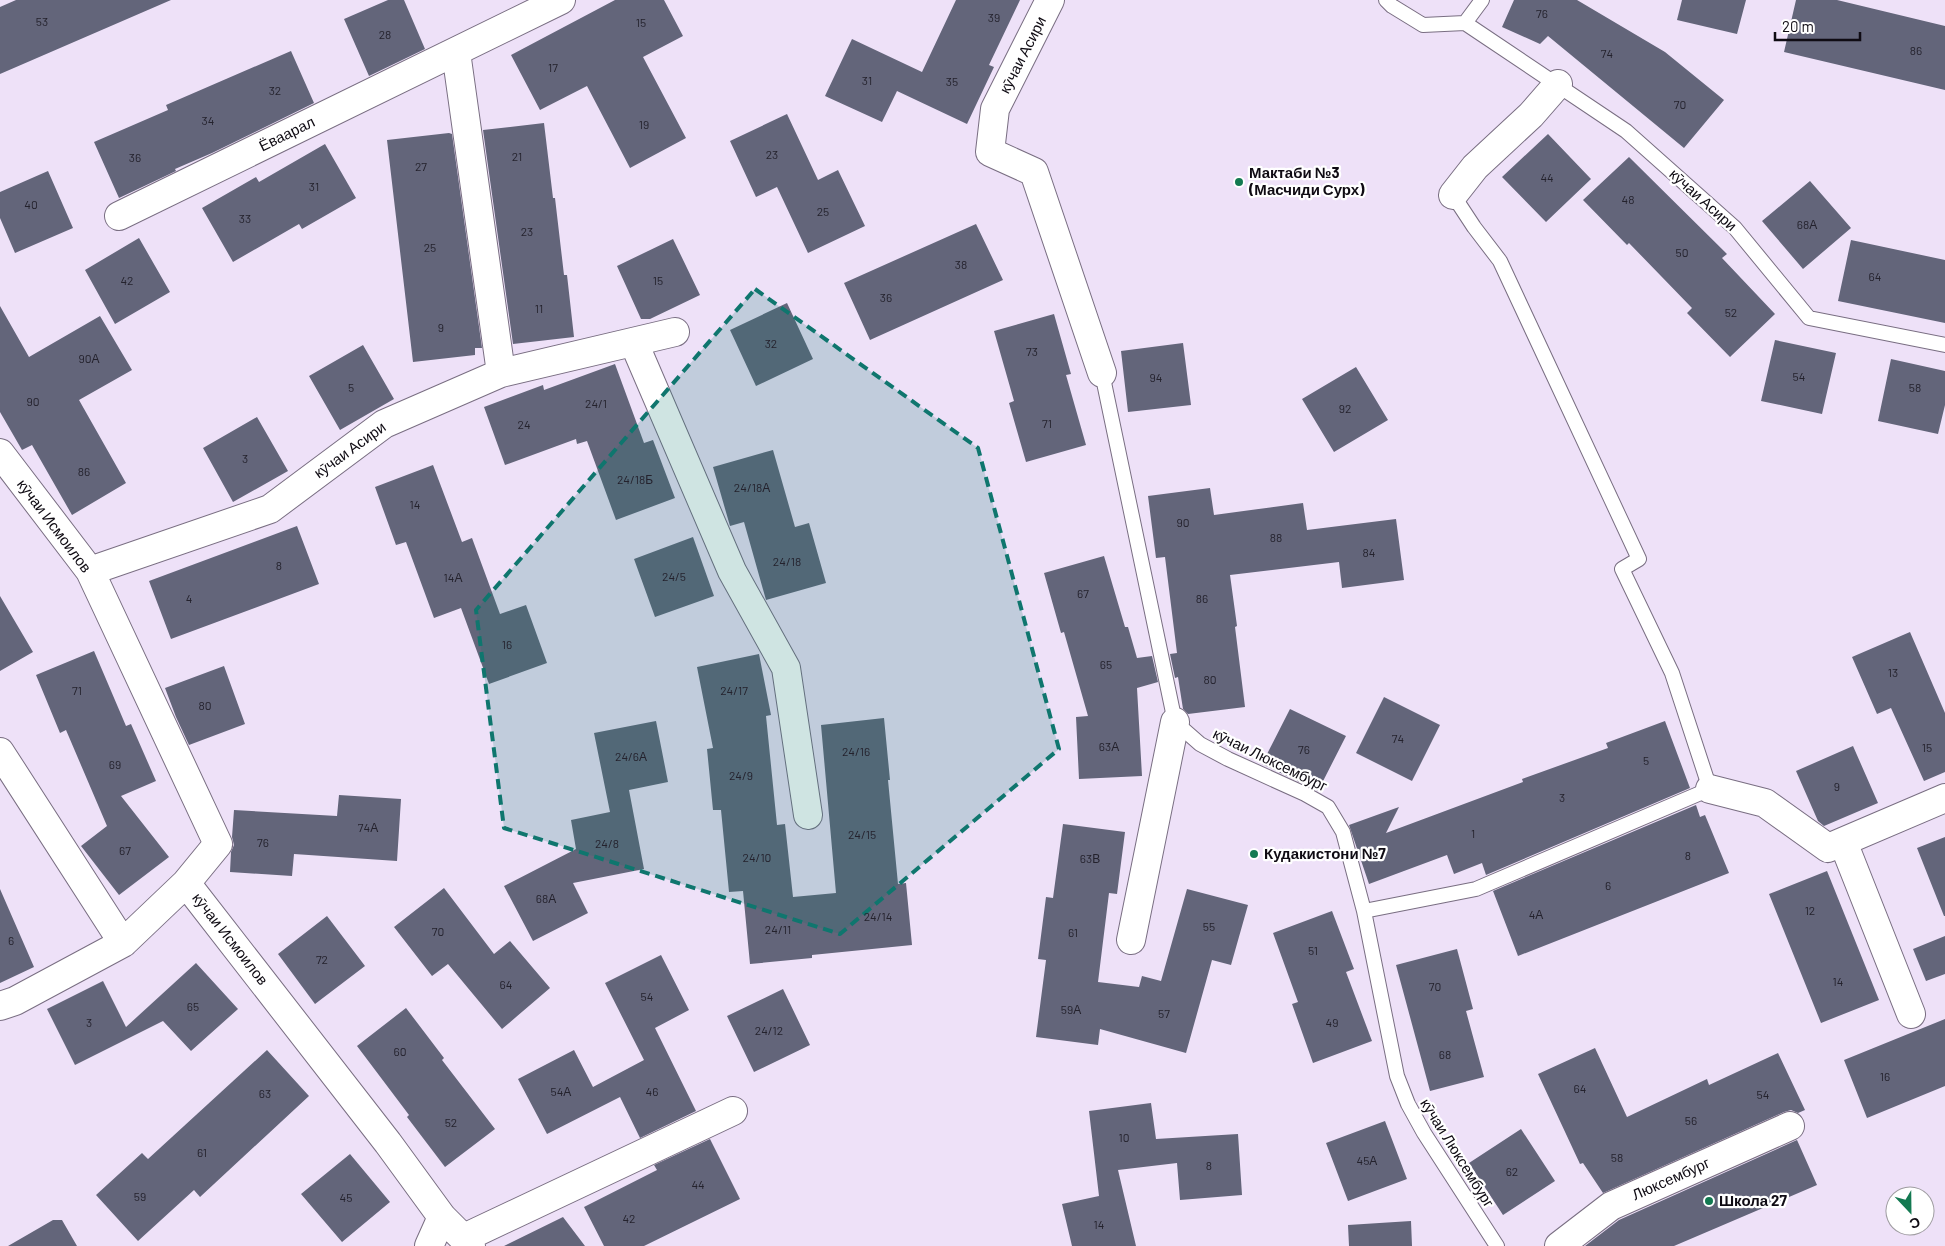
<svg xmlns="http://www.w3.org/2000/svg" width="1945" height="1246" font-family="Barlow,sans-serif">
  <style>
    .building { fill: #63657a }
    .lines { fill: none; stroke-linecap: round; stroke-linejoin: round }
    .service-casing { stroke: #796e82; stroke-width: 16 }
    .minor-casing { stroke: #796e82; stroke-width: 30 }
    .service { stroke: #fff; stroke-width: 14 }
    .minor { stroke: #fff; stroke-width: 28 }
    .marked { fill: #0f766e; fill-opacity: 0.2; stroke: #0f766e; stroke-width: 4; stroke-dasharray: 10 6; stroke-linejoin: round }
    .poi-dot { fill: #137951; stroke: #fff; stroke-width: 2 }
    .labels { text-anchor: middle; stroke-width: 4.5; stroke-linejoin: round; paint-order: stroke }
    .number-label { font-size: 12px; fill: #24222d }
    .street-label { font-size: 15px; fill: #0f0b13; stroke: #fff }
    .poi-label { font-size: 15px; font-weight: bold; fill: #0f0b13; stroke: #fff; text-anchor: start }
  </style>
  <rect width="100%" height="100%" fill="#eee1f8"/>
  <!-- building -->
  <path class="building" d="M16,0H171L0,74V7Z
    M388,0H404L425,49L369,76L344,19Z
    M615,0H664L683,36L643,57L686,138L630,168L587,86L540,110L511,55Z
    M956,0H1020L989,65L994,67L967,124L897,91L882,122L825,96L852,39L922,72Z
    M1514,0H1577L1665,52L1724,100L1684,148L1548,36L1540,44L1502,27Z
    M1682,0H1746L1737,34L1677,20Z
    M1796,0H1837L1945,26V90L1784,52Z
    M291,51L314,103L212,153L175,169L176,171L119,198L94,142L168,110L166,105Z
    M787,114L818,180L838,170L865,226L808,253L777,187L756,197L730,141Z
    M544,123L553,198H555L564,275H567L574,337L513,344L483,130Z
    M449,133L452,134L482,348H475V355L413,362L387,140Z
    M1548,134L1591,179L1546,222L1502,177Z
    M325,144L356,198L302,229L299,224L233,262L202,208L256,177L259,182Z
    M1629,157L1727,254L1722,258L1775,314L1730,357L1687,313L1692,308L1629,243L1627,245L1583,200Z
    M48,171L73,228L15,253L0,218V192Z
    M1810,181L1851,228L1803,269L1762,221Z
    M976,224L1003,280L870,340L844,283Z
    M139,238L170,292L115,324L85,270Z
    M673,239L700,295L650,319H641L617,266Z
    M1851,240L1945,260V323L1838,301Z
    M787,303L813,359L756,386L730,330Z
    M0,306L29,357L100,316L132,370L79,400L126,483L72,515L32,445L22,450L0,412Z
    M1054,314L1071,374L1066,375L1086,445L1026,462L1009,403L1014,401L994,331Z
    M1775,340L1836,353L1822,414L1761,401Z
    M1183,343L1191,405L1128,412L1121,351Z
    M363,345L394,399L340,430L309,376Z
    M1891,359L1945,371V405L1938,434L1878,421Z
    M615,364L644,443L653,440L675,498L616,520L587,441L577,444L576,439L505,465L484,407L543,385L544,390Z
    M1356,367L1388,420L1334,452L1302,399Z
    M257,417L288,471L233,502L203,448Z
    M773,450L795,527L809,523L826,583L766,600L744,522L730,526L713,467Z
    M433,465L462,542L472,538L500,614L526,605L547,663L489,684L461,608L434,618L406,542L396,545L375,487Z
    M1210,488L1214,515L1303,503L1307,530L1396,519L1404,580L1342,588L1339,562L1230,575L1237,626L1235,627L1245,707L1188,714L1183,709L1178,677L1175,678L1170,654L1177,653L1165,557L1156,558L1148,496Z
    M297,526L319,584L171,639L149,581Z
    M693,537L714,596L655,617L634,559Z
    M1104,556L1125,627H1128L1137,658L1152,656L1158,682L1137,688L1142,776L1079,779L1076,717L1088,716L1064,632L1061,633L1044,573Z
    M0,596L33,652L0,671Z
    M1910,632L1945,713V772L1924,781L1891,708L1877,714L1852,657Z
    M94,651L126,726L131,724L156,781L121,796L169,857L119,895L81,846L107,826L66,730L60,733L36,675Z
    M759,654L771,715L766,716L777,825L785,824L793,897L836,893L821,725L884,718L890,780H888L898,884L906,883L912,945L812,955V958L750,964L743,891L729,892L721,810H713L707,749L713,748L697,667Z
    M224,666L245,724L189,745L176,717L165,688Z
    M1384,697L1440,725L1412,781L1356,753Z
    M1290,709L1346,736L1318,791L1262,764Z
    M656,721L668,782L629,790L644,869L573,883L588,913L533,941L504,886L576,849L571,820L610,812L594,733Z
    M1665,721L1690,788L1486,875L1482,863L1454,874L1447,855L1369,884L1349,825L1399,807L1386,833L1523,782L1522,779L1608,748L1606,743Z
    M1853,746L1878,803L1824,826L1818,821L1796,771Z
    M339,795L401,799L397,861L294,854L292,876L230,872L231,852L234,845L232,837L234,810L337,816Z
    M1696,805L1700,817L1705,815L1729,873L1518,956L1493,891Z
    M1063,824L1125,832L1117,894L1109,893L1098,982L1139,987L1142,976L1161,981L1187,889L1248,905L1231,965L1212,960L1186,1053L1100,1029L1098,1045L1036,1037L1046,960L1038,959L1046,897L1053,898Z
    M1945,837V916H1944L1917,848Z
    M1827,871L1879,1000L1821,1023L1769,894Z
    M444,888L494,954L510,941L550,988L502,1029L448,964L432,976L394,927Z
    M0,889L34,967L0,983Z
    M1332,911L1354,969L1346,972L1372,1041L1313,1063L1292,1004L1298,1002L1273,933Z
    M327,916L365,966L315,1004L278,954Z
    M1945,936V974L1926,981L1913,949Z
    M1457,949L1473,1009L1466,1011L1484,1077L1430,1091L1396,965Z
    M661,955L689,1010L655,1028L696,1111L640,1138L620,1097L547,1134L518,1079L574,1050L593,1087L644,1060L605,983Z
    M196,963L238,1009L191,1051L163,1021L75,1065L47,1009L103,981L126,1027Z
    M783,989L810,1045L754,1072L727,1016Z
    M406,1008L444,1058L442,1060L495,1129L445,1167L407,1117L409,1115L357,1046Z
    M1945,1019V1086L1867,1118L1844,1060Z
    M1595,1048L1627,1117L1707,1079L1709,1085L1778,1053L1805,1110L1798,1113L1791,1110L1784,1112L1603,1193L1583,1163L1580,1164L1538,1074Z
    M267,1050L309,1096L200,1197L194,1190L138,1241L96,1195L142,1153L148,1159Z
    M1151,1103L1156,1139L1238,1134L1242,1195L1180,1200L1177,1163L1118,1170L1136,1246H1072L1062,1204L1099,1196L1089,1111Z
    M1385,1121L1407,1179L1348,1201L1326,1143Z
    M1521,1129L1555,1181L1503,1215L1469,1163Z
    M710,1139L740,1199L644,1246H604L584,1207L657,1170L654,1165Z
    M1797,1140L1817,1185L1674,1246H1585L1619,1220Z
    M350,1154L390,1202L342,1242L301,1194Z
    M563,1217L585,1246H504Z
    M53,1220H62L77,1246H8Z
    M1411,1221L1412,1246H1349L1348,1225Z"/>
  <g class="lines">
    <defs>
      <path id="service" d="M1386,0L1392,6L1423,25L1465,23L1626,131L1735,228L1809,318L1945,345
        M1465,23L1482,0
        M1102,373L1175,722L1200,744L1228,759L1305,794L1328,807L1343,832L1364,911L1397,1076L1408,1104L1424,1133L1497,1246
        M1364,911L1476,889L1710,789L1672,673L1622,569L1639,559L1500,261L1474,227L1453,195"/>
      <path id="minor" d="M1050,0L995,109L990,152L1034,172L1102,373
        M456,52L501,373
        M1453,195L1475,167L1531,115L1558,84
        M119,216L561,0
        M634,343L732,571L786,668L808,815
        M0,453L90,571L218,844L186,883L388,1143L442,1217L471,1246
        M90,571L270,509L384,424L501,373L675,332
        M0,752L123,943
        M1710,789L1765,803L1828,848L1945,798
        M1843,842L1911,1014
        M1131,940L1175,722
        M0,1006L15,1001L123,943L186,883
        M464,1238L733,1111
        M429,1246L442,1217
        M1559,1246L1611,1206L1790,1126"/>
    </defs>
    <!-- service casing -->
    <use href="#service" class="service-casing"/>
    <!-- minor casing -->
    <use href="#minor" class="minor-casing"/>
    <!-- service -->
    <use href="#service" class="service"/>
    <!-- minor -->
    <use href="#minor" class="minor"/>
  </g>
  <!-- marked area -->
  <path class="marked" d="M755,289L978,448L1059,749L840,934L504,828L476,610Z"/>
  <!-- markers -->
  <g class="poi-dot">
    <circle cx="1239" cy="182" r="5"/>
    <circle cx="1254" cy="854" r="5"/>
    <circle cx="1709" cy="1201" r="5"/>
  </g>
  <g class="labels">
    <!-- number labels -->
    <g class="number-label">
      <text x="1542" y="18">76</text>
      <text x="994" y="22">39</text>
      <text x="42" y="26">53</text>
      <text x="641" y="27">15</text>
      <text x="385" y="39">28</text>
      <text x="1916" y="55">86</text>
      <text x="1607" y="58">74</text>
      <text x="553" y="72">17</text>
      <text x="867" y="85">31</text>
      <text x="952" y="86">35</text>
      <text x="275" y="95">32</text>
      <text x="1680" y="109">70</text>
      <text x="208" y="125">34</text>
      <text x="644" y="129">19</text>
      <text x="772" y="159">23</text>
      <text x="517" y="161">21</text>
      <text x="135" y="162">36</text>
      <text x="421" y="171">27</text>
      <text x="1547" y="182">44</text>
      <text x="314" y="191">31</text>
      <text x="1628" y="204">48</text>
      <text x="31" y="209">40</text>
      <text x="823" y="216">25</text>
      <text x="245" y="223">33</text>
      <text x="1807" y="229">68А</text>
      <text x="527" y="236">23</text>
      <text x="430" y="252">25</text>
      <text x="1682" y="257">50</text>
      <text x="961" y="269">38</text>
      <text x="1875" y="281">64</text>
      <text x="127" y="285">42</text>
      <text x="658" y="285">15</text>
      <text x="886" y="302">36</text>
      <text x="539" y="313">11</text>
      <text x="1731" y="317">52</text>
      <text x="441" y="332">9</text>
      <text x="771" y="348">32</text>
      <text x="1032" y="356">73</text>
      <text x="89" y="363">90А</text>
      <text x="1799" y="381">54</text>
      <text x="1156" y="382">94</text>
      <text x="351" y="392">5</text>
      <text x="1915" y="392">58</text>
      <text x="33" y="406">90</text>
      <text x="596" y="408">24/1</text>
      <text x="1345" y="413">92</text>
      <text x="1047" y="428">71</text>
      <text x="524" y="429">24</text>
      <text x="245" y="463">3</text>
      <text x="84" y="476">86</text>
      <text x="635" y="484">24/18Б</text>
      <text x="752" y="492">24/18А</text>
      <text x="415" y="509">14</text>
      <text x="1183" y="527">90</text>
      <text x="1276" y="542">88</text>
      <text x="1369" y="557">84</text>
      <text x="787" y="566">24/18</text>
      <text x="279" y="570">8</text>
      <text x="674" y="581">24/5</text>
      <text x="453" y="582">14А</text>
      <text x="1083" y="598">67</text>
      <text x="189" y="603">4</text>
      <text x="1202" y="603">86</text>
      <text x="507" y="649">16</text>
      <text x="1106" y="669">65</text>
      <text x="1893" y="677">13</text>
      <text x="1210" y="684">80</text>
      <text x="77" y="695">71</text>
      <text x="734" y="695">24/17</text>
      <text x="205" y="710">80</text>
      <text x="1398" y="743">74</text>
      <text x="1109" y="751">63А</text>
      <text x="1927" y="752">15</text>
      <text x="1304" y="754">76</text>
      <text x="856" y="756">24/16</text>
      <text x="631" y="761">24/6А</text>
      <text x="1646" y="765">5</text>
      <text x="115" y="769">69</text>
      <text x="741" y="780">24/9</text>
      <text x="1837" y="791">9</text>
      <text x="1562" y="802">3</text>
      <text x="368" y="832">74А</text>
      <text x="1473" y="838">1</text>
      <text x="862" y="839">24/15</text>
      <text x="263" y="847">76</text>
      <text x="607" y="848">24/8</text>
      <text x="125" y="855">67</text>
      <text x="1688" y="860">8</text>
      <text x="757" y="862">24/10</text>
      <text x="1090" y="863">63В</text>
      <text x="1608" y="890">6</text>
      <text x="546" y="903">68А</text>
      <text x="1810" y="915">12</text>
      <text x="1536" y="919">4А</text>
      <text x="878" y="921">24/14</text>
      <text x="1209" y="931">55</text>
      <text x="778" y="934">24/11</text>
      <text x="438" y="936">70</text>
      <text x="1073" y="937">61</text>
      <text x="11" y="945">6</text>
      <text x="1313" y="955">51</text>
      <text x="322" y="964">72</text>
      <text x="1838" y="986">14</text>
      <text x="506" y="989">64</text>
      <text x="1435" y="991">70</text>
      <text x="647" y="1001">54</text>
      <text x="193" y="1011">65</text>
      <text x="1071" y="1014">59А</text>
      <text x="1164" y="1018">57</text>
      <text x="89" y="1027">3</text>
      <text x="1332" y="1027">49</text>
      <text x="769" y="1035">24/12</text>
      <text x="400" y="1056">60</text>
      <text x="1445" y="1059">68</text>
      <text x="1885" y="1081">16</text>
      <text x="1580" y="1093">64</text>
      <text x="561" y="1096">54А</text>
      <text x="652" y="1096">46</text>
      <text x="265" y="1098">63</text>
      <text x="1763" y="1099">54</text>
      <text x="1691" y="1125">56</text>
      <text x="451" y="1127">52</text>
      <text x="1124" y="1142">10</text>
      <text x="202" y="1157">61</text>
      <text x="1617" y="1162">58</text>
      <text x="1367" y="1165">45А</text>
      <text x="1209" y="1170">8</text>
      <text x="1512" y="1176">62</text>
      <text x="698" y="1189">44</text>
      <text x="140" y="1201">59</text>
      <text x="346" y="1202">45</text>
      <text x="629" y="1223">42</text>
      <text x="1099" y="1229">14</text>
    </g>
    <!-- street labels -->
    <g class="street-label">
      <text transform="translate(1023 55) rotate(-63)" y="5">кӯчаи Асири</text>
      <text transform="translate(287 134) rotate(-26)" y="5">Ёваарал</text>
      <text transform="translate(1703 200) rotate(42)" y="5">кӯчаи Асири</text>
      <text transform="translate(350 450) rotate(-36)" y="5">кӯчаи Асири</text>
      <text transform="translate(54 526) rotate(53)" y="5">кӯчаи Исмоилов</text>
      <text transform="translate(1270 760) rotate(26)" y="5">кӯчаи Люксембург</text>
      <text transform="translate(230 939) rotate(52)" y="5">кӯчаи Исмоилов</text>
      <text transform="translate(1457 1153) rotate(58)" y="5">кӯчаи Люксембург</text>
      <text transform="translate(1671 1179) rotate(-24)" y="5">Люксембург</text>
    </g>
    <!-- poi labels -->
    <g class="poi-label">
      <text x="1249" y="178">Мактаби №3<tspan x="1249" dy="17">(Масчиди Сурх)</tspan></text>
      <text x="1264" y="859">Кудакистони №7</text>
      <text x="1719" y="1206">Школа 27</text>
    </g>
  </g>
  <!-- north arrow -->
  <g transform="translate(1910 1211) rotate(158)"><circle r="24" fill="#ffffff" stroke="#9f9da1"/>
  <path d="M0-4L9 19L0 12L-9 19Z" fill="#137951"/>
  <text y="-8" font-size="14" font-weight="bold" text-anchor="middle" fill="#0f0b13">С</text>
  </g>
  <!-- scale -->
  <path d="M1775 32v8h85v-8" fill="none" stroke="#0f0b13" stroke-width="2.5"/>
  <text x="1782" y="32" font-size="15" fill="#0f0b13" stroke="#ffffff" stroke-width="4" paint-order="stroke">20 m</text>
</svg>
